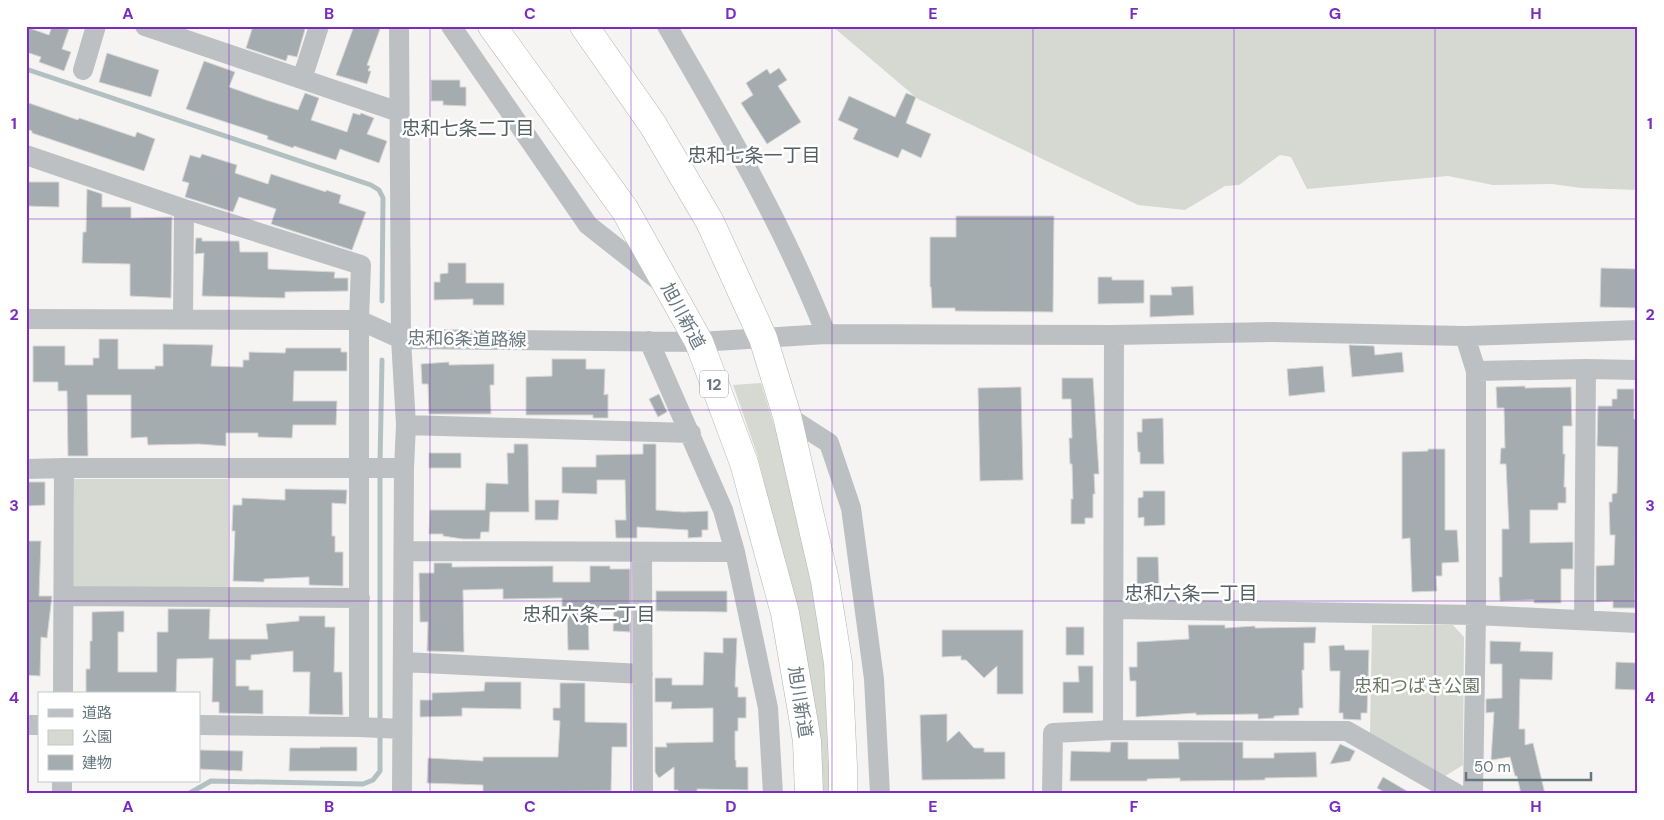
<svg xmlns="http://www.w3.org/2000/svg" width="1664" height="820" font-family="'DM Sans','Noto Sans JP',sans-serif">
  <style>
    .green { fill: #d5d9d1 }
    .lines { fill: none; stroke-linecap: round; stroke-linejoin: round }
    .stream { stroke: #b3c0c2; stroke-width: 5 }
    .building { fill: #a4acb0; stroke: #d6d6d4 }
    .highway-casing { stroke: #b0b4b6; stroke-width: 29 }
    .minor { stroke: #bcc0c3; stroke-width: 20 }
    .highway { stroke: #fff; stroke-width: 28 }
    .grid { fill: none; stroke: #7b2cbf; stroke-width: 1; stroke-opacity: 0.55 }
    .labels { text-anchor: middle; stroke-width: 5; stroke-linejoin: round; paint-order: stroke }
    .shield { fill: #fff; stroke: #95a0a5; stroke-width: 1 }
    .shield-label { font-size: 16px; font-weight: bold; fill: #68777f }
    .street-label { font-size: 18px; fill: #68777f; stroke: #fff }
    .park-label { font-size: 18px; fill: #6b7766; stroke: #fff }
    .neighbourhood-label { font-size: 19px; fill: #556065; stroke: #fff }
    .neatline { fill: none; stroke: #7b2cbf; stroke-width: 2 }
    .grid-label { font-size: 16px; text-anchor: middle; font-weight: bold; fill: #7b2cbf }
  </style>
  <rect width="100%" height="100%" fill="#f5f4f2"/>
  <!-- green -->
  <path class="green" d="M832,26H1638V190L1581,188L1552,184L1493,185L1448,176L1307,189L1291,157L1280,155L1239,185L1225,186L1185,210L1138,205L918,99Z
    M761,383L795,493L832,688L834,794H820L797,614L757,454L733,385Z
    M74,479H228V587H73Z
    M1372,625H1453L1464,637L1463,765L1442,778L1370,735Z"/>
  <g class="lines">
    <!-- stream -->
    <path class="stream" d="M26,69L371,185L379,190L383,198L382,301
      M380,464L382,360
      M380,473V724
      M188,794L211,781L363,784L373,780L380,771V733"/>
  </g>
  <!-- building -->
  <path class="building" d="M52,26H70L62,49L71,52L64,71L39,62L41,57L26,52V27L49,35Z
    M253,26H306L297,57L288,55L286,61L246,48Z
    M354,26H373L380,29L367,65L370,66L368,71H371L367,84L336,75Z
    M107,53L159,70L151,97L99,82Z
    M204,61L235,72L229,87L266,100L298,110L305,93L319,98L311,120L347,132L353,113L360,115L361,113L374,118L367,134L387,141L379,163L340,149L336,160L294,146L293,148L267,139L268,136L186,109Z
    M779,68L787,80L778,86L801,122L767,144L741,103L753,95L746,83L767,69L770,74Z
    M431,80H460V87H466V106L443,105V101H431Z
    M906,93L916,97L906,123L931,134L921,158L902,149L898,158L853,139L858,129L838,120L849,96L895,117Z
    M26,102L78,120L79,118L135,137L137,132L155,139L144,171L32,133V131L26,129Z
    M202,154L237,165L235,173L268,184L271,174L326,192V190L341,195L339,203L366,212L352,250L271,224L276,209L239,197L233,212L185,197L189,183L182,181L190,155L200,158Z
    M26,182H59V207L26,206Z
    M87,189L102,194V207H131V218L172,217L171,298L130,296V264L82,263L83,232H86Z
    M956,216H1054L1053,312L955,311V308H932L931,287H930V237H956Z
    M196,238H202V241H239L240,252H268V269L335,272L334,278H348V291L285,292V298L202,296L204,253L195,254Z
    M448,263H466V283H504V305H473V299L434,300V282H440V274L448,273Z
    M1601,268L1637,269L1636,308L1600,307Z
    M1098,277H1112V280H1144V303L1098,304Z
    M1193,286L1194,315L1150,317V295H1172L1171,287Z
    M99,339H118V369H155V366H163V344L213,345L211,366L243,367V360H249V352L285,353L286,348H341V352H347V371H294L293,401H337L336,425H293L292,438L258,437V433H226V446L199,444L148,445L147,437L131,438V395H87L88,456H68L67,391H58V382H33V346H65V365H93V358H99Z
    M1349,345L1374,346L1375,355L1402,352L1404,372L1352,377Z
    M552,359H586V369H605L604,395L608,394V418H593V415H526V377L552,376Z
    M449,362V365L494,364V385H490L491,414H429L428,384H422L421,364Z
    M1323,366L1325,392L1289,396L1287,369Z
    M1062,378H1093L1099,474H1094L1095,494H1093V518H1085V524H1071V499H1073L1072,464H1070L1069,438H1072L1071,399H1062Z
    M1525,386V388L1571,387L1572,426H1563V454H1565L1564,487H1566V503H1558V510H1530V543L1573,542V569H1561V603H1534V600L1500,601L1499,577H1502V529H1509L1506,464H1500L1501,448H1505L1504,408H1497L1496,387Z
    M1021,387L1023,480L980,481L978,388Z
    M1617,389H1634V419H1636L1635,608H1613V601L1596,602V566L1614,565L1615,535H1610L1609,502H1612V494L1617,493L1618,447L1597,446L1598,406H1612V399H1617Z
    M659,394L667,412L658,417L649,399Z
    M1163,418L1164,464H1140V452H1138L1137,432H1142V419Z
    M514,444H528L529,512H490L489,532H481L480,539H463L443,536V534H429L430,510H485L486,483L508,484L507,453H514Z
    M643,444H656V510L683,512L708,511V530H702V537L688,538V530L637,527V538H616L615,520H626L625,480H597V494L562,493V467H596V455L643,454Z
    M1428,449H1445V530H1457L1459,562L1442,563V576H1436L1437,591L1412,592L1410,538L1402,539V452L1428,451Z
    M429,453H461V468H429Z
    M27,482H45V505L27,506Z
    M285,489L347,490L346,504L332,503V536H335V552H343V586L309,585V577L264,579V582L233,581L235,531H232L233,505H242V498L285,500Z
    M1143,491H1165V525L1144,526V517L1138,518V498L1143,497Z
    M535,500H559L558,520H535Z
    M26,541H41L39,596H52L47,638L41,637L40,676L26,675Z
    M1137,557H1158L1159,585L1137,586Z
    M434,563H452V567L553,566V582H590V566H610V569H630V632L613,631L614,608H588L589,650H568L567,607H562V598L503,599V589L463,590L464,652L427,651L428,622H420L419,573H434Z
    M656,591H727V612L656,611Z
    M168,609H210L209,639H268L266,624L299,621V616H325V627H335L334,672H342L343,715L309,714L310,672H293V651L251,655V660H236V686H249V690H263V714L219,713V702H212L213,658L177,659L176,694H86V669H90V641H92V612L124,611V632H118V672H157V632H168Z
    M1188,625H1225V628L1255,626V628L1316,627L1315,643H1304V670H1302L1303,708H1299V715L1274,716V718L1258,719V714L1196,715V713L1136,717V681H1130L1129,667H1137V642L1189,639Z
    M1066,627H1084V655H1066Z
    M942,630H1023V694H997V666L984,678L966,660H961V656L942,657Z
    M723,638H737L735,687H738V697H746V718H738V731H735V760H736V767H748V790L697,789V794H678V790H674V767L659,778L655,772V747H667L666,743L713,742V708L671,709L672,702H655V678H672V685H703L704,652L723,653Z
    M1490,641L1521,642L1520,651L1553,652L1552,680L1520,679L1519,729H1525V745L1533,743L1545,794H1521L1517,776H1515L1510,757L1491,760L1494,712L1486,713V699L1502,698V664H1490Z
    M1344,645L1345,650H1369L1367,713H1361V720L1343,719V713H1339L1340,671H1330L1329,646Z
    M1616,662L1637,663L1636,690L1615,689Z
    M1078,666H1093V713H1063V682H1079Z
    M485,682H521V709L462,708V716L420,717V700H432V693L484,691Z
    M560,683H585V722L627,723V747H612L611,791L483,792V785L427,783L428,758L483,761V757H558L560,721L553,720V708H560Z
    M947,714V742L959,731L974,748H984V752H1005V779L922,780L920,715Z
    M1111,742H1128V759H1179L1178,742H1243V758H1274V753L1316,752L1317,777L1265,778V780L1180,781V778L1147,779V781H1070L1071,751L1110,752Z
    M1340,744L1355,751L1350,761L1330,764Z
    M320,747H357V771H289L290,748H320Z
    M199,750L243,751L242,771L199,769Z
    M1383,777L1412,794H1387L1377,788Z"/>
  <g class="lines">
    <defs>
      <path id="highway" d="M492,26L625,210L699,342L744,463L785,613L807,741L809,794
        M584,26L653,125L710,222L763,338L787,416L825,581L838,663L843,766V794"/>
    </defs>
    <!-- highway casing -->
    <use href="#highway" class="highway-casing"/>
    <!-- minor -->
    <path class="minor" d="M145,26L399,112
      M399,26L401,339L406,425L404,468L402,794
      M451,26L588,225L663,284
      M667,26C725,126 784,226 826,334
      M83,70L96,26
      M302,79L319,26
      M26,155L184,209L361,265L359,320V727
      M183,318L184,209
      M26,319L359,320L401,339L699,342L826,334L1114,335L1272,332L1465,336L1638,330
      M1465,336L1476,371V615L1473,794
      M649,341L723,510L735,552L768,708L773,794
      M1476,371L1586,369L1638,370
      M787,416L829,443L851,508L874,679L880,794
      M406,425L691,433
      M26,469L64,468H404
      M404,551L735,552
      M642,552L643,794
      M64,596L360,598
      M1114,609L1476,615L1638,623
      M1584,619L1586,369
      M403,662L643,674
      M63,694L64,468
      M26,725H39
      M199,725L359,727L402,729
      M1113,730L1114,335
      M62,794V781
      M1052,794L1053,733L1113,730L1347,731L1457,794"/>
    <!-- highway -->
    <use href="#highway" class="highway"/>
  </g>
  <!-- grid -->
  <path class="grid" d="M229,26V794M430,26V794M631,26V794M832,26V794M1033,26V794M1234,26V794M1435,26V794M26,219H1638M26,410H1638M26,601H1638"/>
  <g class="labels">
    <!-- shield labels -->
    <rect class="shield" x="700" y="370.5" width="28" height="27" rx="4"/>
    <g class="shield-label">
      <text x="714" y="390">12</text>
    </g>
    <!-- street labels -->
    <g class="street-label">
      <text transform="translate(683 316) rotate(62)" y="6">旭川新道</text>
      <text transform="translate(467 339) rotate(1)" y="6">忠和6条道路線</text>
      <text transform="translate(800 702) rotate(81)" y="6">旭川新道</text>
    </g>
    <!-- park labels -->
    <g class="park-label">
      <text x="1417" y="692">忠和つばき公園</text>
    </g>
    <!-- neighbourhood labels -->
    <g class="neighbourhood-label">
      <text x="468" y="135">忠和七条二丁目</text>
      <text x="754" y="162">忠和七条一丁目</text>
      <text x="1191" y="600">忠和六条一丁目</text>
      <text x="589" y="621">忠和六条二丁目</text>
    </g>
  </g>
  <!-- border -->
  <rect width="1664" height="820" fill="none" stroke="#ffffff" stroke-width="55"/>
  <!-- legend -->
  <rect x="38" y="692" width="162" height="90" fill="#ffffff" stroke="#c3c9cc"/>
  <rect x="48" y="709" width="25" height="8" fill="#bcc0c3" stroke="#c3c9cc"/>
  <text x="82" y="718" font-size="15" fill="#68777f">道路</text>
  <rect x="48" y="730" width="25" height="15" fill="#d5d9d1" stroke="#c3c9cc"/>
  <text x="82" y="742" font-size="15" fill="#68777f">公園</text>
  <rect x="48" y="755" width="25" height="15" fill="#a4acb0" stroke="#c3c9cc"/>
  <text x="82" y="768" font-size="15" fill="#68777f">建物</text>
  <!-- scale -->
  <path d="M1466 772v8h125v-8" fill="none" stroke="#68777f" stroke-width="2.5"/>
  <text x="1474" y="772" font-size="15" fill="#68777f" stroke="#ffffff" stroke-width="4" paint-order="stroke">50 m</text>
  <rect x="28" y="28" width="1608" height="764" class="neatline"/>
  <g class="grid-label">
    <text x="128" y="19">A</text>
    <text x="329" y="19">B</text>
    <text x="530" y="19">C</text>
    <text x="731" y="19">D</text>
    <text x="933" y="19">E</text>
    <text x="1134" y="19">F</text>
    <text x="1335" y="19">G</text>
    <text x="1536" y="19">H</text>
    <text x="14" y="129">1</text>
    <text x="1650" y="129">1</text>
    <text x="14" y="320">2</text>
    <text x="1650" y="320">2</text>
    <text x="14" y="511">3</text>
    <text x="1650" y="511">3</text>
    <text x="14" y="703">4</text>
    <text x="1650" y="703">4</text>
    <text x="128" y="812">A</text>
    <text x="329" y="812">B</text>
    <text x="530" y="812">C</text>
    <text x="731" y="812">D</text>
    <text x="933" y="812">E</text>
    <text x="1134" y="812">F</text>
    <text x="1335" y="812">G</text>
    <text x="1536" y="812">H</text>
  </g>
</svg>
